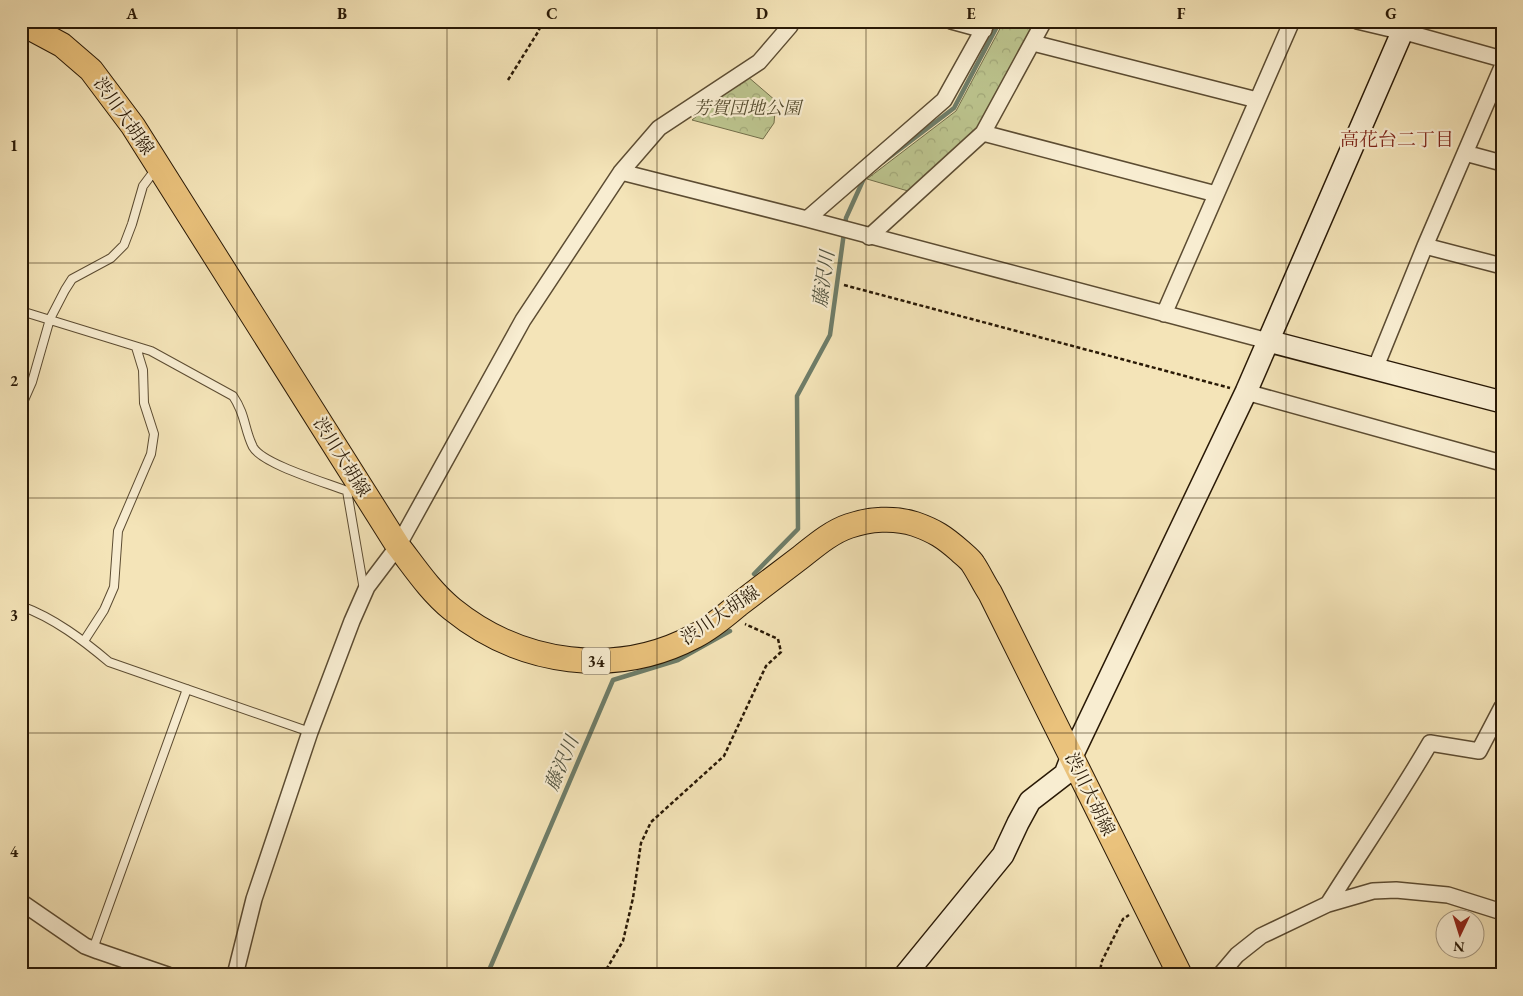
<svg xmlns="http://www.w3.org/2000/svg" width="1523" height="996" font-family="'EB Garamond','Noto Serif JP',serif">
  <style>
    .park { fill: url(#park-crowns); stroke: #726e4a }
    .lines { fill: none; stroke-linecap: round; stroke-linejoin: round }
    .stream { stroke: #6e7d69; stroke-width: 4.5 }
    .lane-casing { stroke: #5c4c32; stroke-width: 10 }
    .street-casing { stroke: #5c4c32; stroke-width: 18 }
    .secondary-casing { stroke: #291906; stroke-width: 24 }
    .primary-casing { stroke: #291906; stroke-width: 26 }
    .path { stroke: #291906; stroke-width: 2.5; stroke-dasharray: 4 2.5; stroke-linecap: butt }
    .lane { stroke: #f8edd1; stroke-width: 8 }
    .street { stroke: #f8edd1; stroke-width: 15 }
    .secondary { stroke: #f8edd1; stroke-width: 21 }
    .primary { stroke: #eac27c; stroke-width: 24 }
    .grid { fill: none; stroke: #291906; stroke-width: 1; stroke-opacity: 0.55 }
    .labels { text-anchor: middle; stroke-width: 4.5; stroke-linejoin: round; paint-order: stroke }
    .shield { fill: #f8edd1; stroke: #675943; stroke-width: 1 }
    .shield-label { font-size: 16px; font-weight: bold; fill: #291906 }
    .park-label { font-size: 18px; font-style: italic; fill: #554c2f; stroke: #f8edd1 }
    .street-label { font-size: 18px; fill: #291906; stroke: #f8edd1 }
    .neighbourhood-label { font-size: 19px; fill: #7a1f14; stroke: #f8edd1 }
    .water-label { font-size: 19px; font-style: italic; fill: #515340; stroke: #f8edd1 }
    .neatline { fill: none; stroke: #291906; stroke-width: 2 }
    .grid-label { font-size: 16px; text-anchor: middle; font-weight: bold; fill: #291906 }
  </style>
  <defs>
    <pattern id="park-crowns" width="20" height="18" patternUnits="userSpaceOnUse" patternTransform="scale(1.25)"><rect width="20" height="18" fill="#bcc48e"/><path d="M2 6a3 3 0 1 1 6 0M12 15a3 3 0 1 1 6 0" fill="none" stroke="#a2a879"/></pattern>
  </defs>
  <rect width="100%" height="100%" fill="#f4e4b8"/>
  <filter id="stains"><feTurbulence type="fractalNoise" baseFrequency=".004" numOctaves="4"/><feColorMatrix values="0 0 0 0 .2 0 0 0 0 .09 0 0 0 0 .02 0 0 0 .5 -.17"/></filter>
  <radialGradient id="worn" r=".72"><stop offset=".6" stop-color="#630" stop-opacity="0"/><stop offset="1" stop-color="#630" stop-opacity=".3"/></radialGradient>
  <!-- park -->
  <path class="park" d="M1004,21H1036L978,128L908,191L867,179L956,111Z
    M747,76L776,101L774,123L763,139L692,120Z"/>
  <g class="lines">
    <!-- stream -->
    <path class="stream" d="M883,162L954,108L1000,21
      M754,574L798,529L797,396L830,335L846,218L865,176
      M487,975L613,680L678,660L730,631"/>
    <defs>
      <path id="lane" d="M21,311L151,351L233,396C246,415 244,429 253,447C262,464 327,483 347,491
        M21,407L32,382L50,319L65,290L72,279L111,258L124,245L132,224L143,186L155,170
        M350,489L347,491L364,590
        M21,606C54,618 83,640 109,662L310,732
        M84,641L104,610L114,587L118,531L151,454L154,434L144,403L143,370L136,347
        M93,949L187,689"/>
      <path id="street" d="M951,21L984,30
        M1357,21L1416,35L1502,59
        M1033,43L1257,100
        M983,133L1216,194
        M1465,153L1502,163
        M621,172L807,219L1268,341
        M807,219L944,100L988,21
        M869,237L983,133L1044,21
        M1425,246L1502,266
        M1164,314L1292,21
        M1375,369L1425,246L1502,67
        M1246,392L1502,463
        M21,902L85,946L98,951L168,975
        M1328,904C1362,850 1398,798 1430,743L1479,751L1502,707
        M235,975L254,899L310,732L352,621L367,587L398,546L523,320L621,172L659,128L759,62L790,26L792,21
        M1220,975L1237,955L1261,936L1328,904L1373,891L1396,890L1448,895L1502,912"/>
      <path id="secondary" d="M1268,341L1502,402
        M905,975L1003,855L1018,823L1030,801L1065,774L1072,756L1246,392L1407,21"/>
      <path id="primary" d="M21,23L62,45L91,70L133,126L398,546C415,568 430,591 452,609C521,665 616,678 695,636C711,628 725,616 738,605C759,589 780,573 801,557C815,546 831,532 849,526C869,519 894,517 915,524C935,531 944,537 960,551C964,555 970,559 973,564C979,573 984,584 990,593L1180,975"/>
    </defs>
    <!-- lane casing -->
    <use href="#lane" class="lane-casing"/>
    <!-- street casing -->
    <use href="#street" class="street-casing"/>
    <!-- secondary casing -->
    <use href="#secondary" class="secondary-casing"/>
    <!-- primary casing -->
    <use href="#primary" class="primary-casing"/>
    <!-- path -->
    <path class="path" d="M508,80L538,32L543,21
      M844,285L1230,388
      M603,975L623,941L633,898L641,843L651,822L724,756L766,666L781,652L778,639L745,624
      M1099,975L1102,961L1123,919L1129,915"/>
    <!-- lane -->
    <use href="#lane" class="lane"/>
    <!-- street -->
    <use href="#street" class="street"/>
    <!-- secondary -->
    <use href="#secondary" class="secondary"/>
    <!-- primary -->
    <use href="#primary" class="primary"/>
  </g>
  <!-- grid -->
  <path class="grid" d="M237,21V975M447,21V975M657,21V975M866,21V975M1076,21V975M1286,21V975M21,263H1502M21,498H1502M21,733H1502"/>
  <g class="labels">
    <!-- shield labels -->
    <rect class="shield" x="582" y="647.5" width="28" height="27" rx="4"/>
    <g class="shield-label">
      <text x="596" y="667">34</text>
    </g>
    <!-- park labels -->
    <g class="park-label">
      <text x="747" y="114">芳賀団地公園</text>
    </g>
    <!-- street labels -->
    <g class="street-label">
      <text transform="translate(124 116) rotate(55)" y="6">渋川大胡線</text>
      <text transform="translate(342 457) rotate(58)" y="6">渋川大胡線</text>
      <text transform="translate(720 615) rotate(-34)" y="6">渋川大胡線</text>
      <text transform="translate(1090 794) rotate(64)" y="6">渋川大胡線</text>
    </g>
    <!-- neighbourhood labels -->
    <g class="neighbourhood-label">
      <text x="1397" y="146">高花台二丁目</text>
    </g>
    <!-- water labels -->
    <g class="water-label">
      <text transform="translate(823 279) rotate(-82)" y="7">藤沢川</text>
      <text transform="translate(561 763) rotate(-67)" y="7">藤沢川</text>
    </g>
  </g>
  <!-- margin -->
  <rect width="1523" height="996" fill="none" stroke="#f4e4b8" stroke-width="55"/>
  <!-- north arrow -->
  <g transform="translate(1460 934) rotate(184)"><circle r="24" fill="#f8edd1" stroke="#a59880"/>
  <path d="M0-4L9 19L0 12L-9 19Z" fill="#8f2418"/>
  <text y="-8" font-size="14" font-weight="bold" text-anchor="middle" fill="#291906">N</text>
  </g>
  <rect x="28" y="28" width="1468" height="940" class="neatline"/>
  <g class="grid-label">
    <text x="132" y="19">A</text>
    <text x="342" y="19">B</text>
    <text x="552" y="19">C</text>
    <text x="762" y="19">D</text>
    <text x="971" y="19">E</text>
    <text x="1181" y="19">F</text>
    <text x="1391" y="19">G</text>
    <text x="14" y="151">1</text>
    <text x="14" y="386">2</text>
    <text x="14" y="621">3</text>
    <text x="14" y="857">4</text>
  </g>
  <rect width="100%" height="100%" filter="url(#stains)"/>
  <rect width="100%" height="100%" fill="url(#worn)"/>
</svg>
